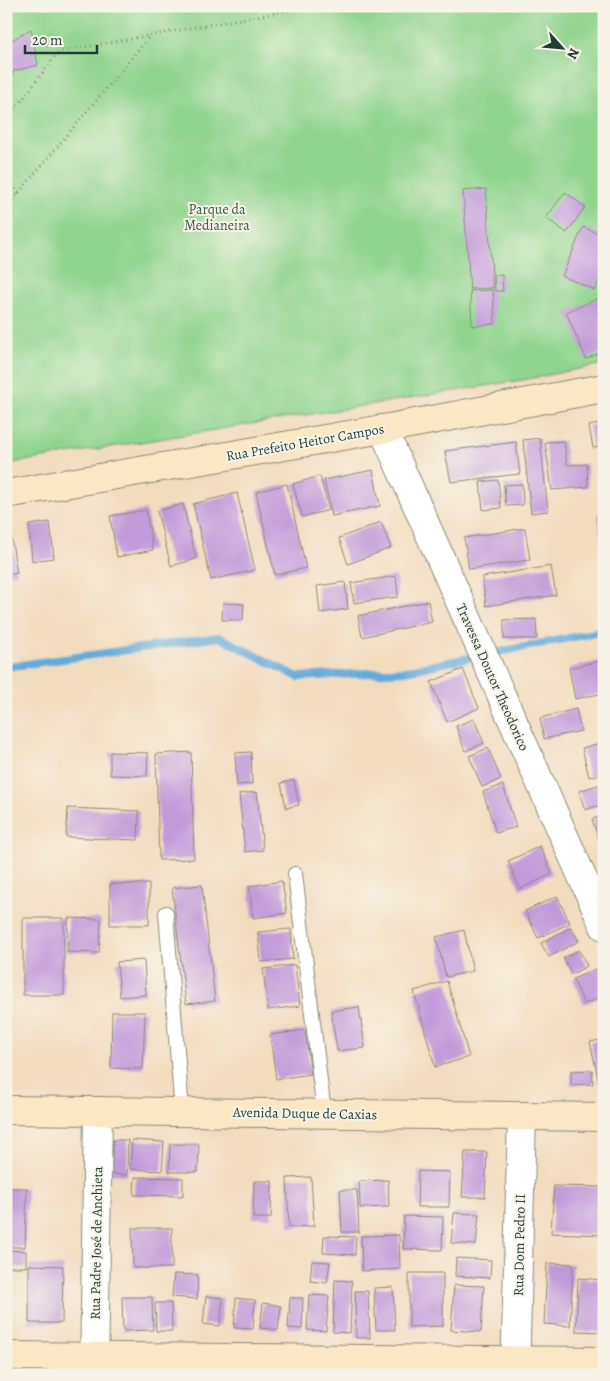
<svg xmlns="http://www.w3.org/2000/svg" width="610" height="1381" font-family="Alegreya,serif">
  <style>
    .green { fill: #90d58e; stroke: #588961 }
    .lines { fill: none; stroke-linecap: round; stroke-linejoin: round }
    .stream { stroke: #62aad9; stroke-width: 8 }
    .building { fill: #c19ada }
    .lane-casing { stroke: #888c79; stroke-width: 16 }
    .street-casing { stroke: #888c79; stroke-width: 30 }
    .secondary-casing { stroke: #888c79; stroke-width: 30 }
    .path { stroke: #888c79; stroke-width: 3; stroke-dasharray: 1 4; stroke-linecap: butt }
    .lane { stroke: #fff; stroke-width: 14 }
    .street { stroke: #fff; stroke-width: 28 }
    .secondary { stroke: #fae7c3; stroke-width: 28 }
    .labels { text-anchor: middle; stroke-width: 4; stroke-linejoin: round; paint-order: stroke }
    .park-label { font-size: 14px; fill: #365b46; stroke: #f7f3e8 }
    .street-label { font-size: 14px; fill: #1f3d34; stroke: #f7f3e8 }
  </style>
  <rect width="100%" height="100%" fill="#f7f3e8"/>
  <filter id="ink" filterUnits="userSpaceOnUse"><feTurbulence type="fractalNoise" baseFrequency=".02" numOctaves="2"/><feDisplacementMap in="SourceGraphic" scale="10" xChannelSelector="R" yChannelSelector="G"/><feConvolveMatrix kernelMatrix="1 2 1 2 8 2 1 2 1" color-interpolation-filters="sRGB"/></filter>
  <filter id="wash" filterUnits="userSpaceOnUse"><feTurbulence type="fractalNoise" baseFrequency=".0096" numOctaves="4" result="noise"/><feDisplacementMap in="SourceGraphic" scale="20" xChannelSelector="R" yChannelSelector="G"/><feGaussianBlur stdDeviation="1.12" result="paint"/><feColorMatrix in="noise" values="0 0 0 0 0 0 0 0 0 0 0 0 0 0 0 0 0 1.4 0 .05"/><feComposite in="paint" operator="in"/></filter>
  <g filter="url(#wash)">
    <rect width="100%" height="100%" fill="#f2dcbe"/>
    <!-- green -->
    <path class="green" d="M6,6H604V364L528,379L6,464Z"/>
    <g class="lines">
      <!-- stream -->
      <path class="stream" d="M6,667L219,637L298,677L404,671L604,631"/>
    </g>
    <g id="blocks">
      <!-- building -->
      <path class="building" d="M31,29L38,65L14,71L6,90V36L10,41Z
        M486,189L493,288L470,289L463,191Z
        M565,192L585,207L567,233L546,218Z
        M583,227L604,236V269L595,290L562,276Z
        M494,275H502L503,291H495Z
        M493,290L495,324L472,326L470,291Z
        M604,296V351L586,359L566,312Z
        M604,423V446L593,448L589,426Z
        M540,438L548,511L531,513L523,440Z
        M564,441L567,465L587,464L588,487L552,490L545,442Z
        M516,442L520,474L451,482L445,451Z
        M373,470L380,506L332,516L324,480Z
        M320,476L329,510L302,517L293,484Z
        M498,480L501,508L483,510L480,482Z
        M287,484L306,568L275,575L256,492Z
        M522,484L523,505L506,506L504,485Z
        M237,493L255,570L211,580L193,504Z
        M183,504L196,559L171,566L157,511Z
        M146,510L153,550L117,557L110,516Z
        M604,513V544H601L598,514Z
        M50,522L54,558L32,561L29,525Z
        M381,522L391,548L348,564L339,538Z
        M525,528L530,560L469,569L464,538Z
        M10,530L17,573L6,576V531Z
        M551,566L556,595L486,606L482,577Z
        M396,576L398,597L354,603L351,583Z
        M345,582L348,609L320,613L317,586Z
        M428,601L432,622L362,637L358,616Z
        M223,603L244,604L243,620H222Z
        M536,619L537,639H504V620Z
        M604,660V693L575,699L569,668Z
        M463,669L479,708L447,722L431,682Z
        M576,709L581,731L544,739L540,718Z
        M474,719L484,743L465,751L456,726Z
        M604,742V774L589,777L582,748Z
        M488,748L501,779L482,787L469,756Z
        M110,752L148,753L147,776L110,775Z
        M191,752L194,859L159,860L156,754Z
        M251,752L252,784L237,785L235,753Z
        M294,780L299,805L286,808L281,783Z
        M604,783V804L585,810L579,791Z
        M503,785L516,827L496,833L483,792Z
        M257,792L263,850L245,852L239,794Z
        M68,808L139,811L138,840L66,837Z
        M604,816V839L599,841L592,819Z
        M540,846L552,874L520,889L508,861Z
        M282,881L287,913L253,918L249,886Z
        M110,884H149V925H110Z
        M202,885L215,1001L186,1004L172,888Z
        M557,896L570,923L538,938L525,911Z
        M23,918H64V995H23Z
        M68,918L101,919L99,953L67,952Z
        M571,927L579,941L549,957L541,943Z
        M291,929L293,959L261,962L258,932Z
        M464,930L473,971L446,977L436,937Z
        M579,950L587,966L572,974L563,958Z
        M144,960L146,995L120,997L117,962Z
        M295,965L300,1006L268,1010L263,969Z
        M601,967L604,975V996L584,1004L573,979Z
        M447,981L469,1057L435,1067L414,991Z
        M359,1007L365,1048L337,1051L331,1011Z
        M112,1012H145L143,1069L111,1068Z
        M6,1022H10L9,1068H6Z
        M305,1030L311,1074L276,1079L270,1035Z
        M604,1039V1090L601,1091L590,1042Z
        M592,1070L593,1084L571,1085V1071Z
        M113,1140H128L127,1175L111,1174Z
        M132,1140L164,1142L162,1171L130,1169Z
        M170,1144H199L198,1172H169Z
        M465,1152H487L485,1197H462Z
        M418,1171L450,1172L449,1207H417Z
        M135,1177L183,1178V1196L134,1195Z
        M311,1177L314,1226L289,1227L287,1178Z
        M388,1180L389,1207L360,1208L359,1181Z
        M254,1181H272L271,1218H253Z
        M554,1186L604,1187V1235L551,1233Z
        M6,1188H27L25,1247H6Z
        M340,1190H357L359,1232H342Z
        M454,1213L479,1214L476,1245L451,1243Z
        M404,1216L443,1217L442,1250L403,1249Z
        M132,1228H172V1268H133Z
        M399,1235L400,1269L362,1271L361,1236Z
        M324,1236L356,1237L355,1255L323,1253Z
        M6,1250L26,1251V1267H6Z
        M456,1258L491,1260L490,1278L455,1276Z
        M312,1261L330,1262L327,1283L310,1281Z
        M547,1263L573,1264L570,1326L544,1324Z
        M29,1265L63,1266L62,1323H29Z
        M409,1273H443V1326L409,1327Z
        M174,1274L198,1275L197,1299L172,1297Z
        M578,1278L604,1280L603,1332L576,1331Z
        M335,1280L352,1281L350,1333L333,1332Z
        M454,1285L484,1286L481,1332L451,1330Z
        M393,1287L395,1330H376L374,1288Z
        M355,1291H368L370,1338H356Z
        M309,1295L329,1296L326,1331L307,1330Z
        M206,1296L223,1298L220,1326L203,1324Z
        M122,1297H152L153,1330L123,1331Z
        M236,1298L255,1300L253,1329L234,1328Z
        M290,1298H303L302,1329L288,1328Z
        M155,1303H171L172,1331H156Z
        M263,1303L281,1306L278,1330L260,1328Z"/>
    </g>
  </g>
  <g filter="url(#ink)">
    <use href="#blocks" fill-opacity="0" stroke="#888c79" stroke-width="1"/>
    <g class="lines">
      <defs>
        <path id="lane" d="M295,874L324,1113
          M166,913L182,1112"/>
        <path id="street" d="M383,429L604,926
          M94,1375L98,1111
          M515,1375L522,1116"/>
        <path id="secondary" d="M6,494L383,429L604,388
          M6,1110L604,1117
          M6,1356L604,1361"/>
      </defs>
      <!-- lane casing -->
      <use href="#lane" class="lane-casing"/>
      <!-- street casing -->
      <use href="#street" class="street-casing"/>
      <!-- secondary casing -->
      <use href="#secondary" class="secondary-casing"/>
      <!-- path -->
      <path class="path" d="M6,114L18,106L58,52L313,6
        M6,171L18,194
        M6,208L150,36"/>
      <!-- lane -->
      <use href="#lane" class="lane"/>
      <!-- street -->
      <use href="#street" class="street"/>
      <!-- secondary -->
      <use href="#secondary" class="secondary"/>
    </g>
  </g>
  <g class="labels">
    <!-- park labels -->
    <g class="park-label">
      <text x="217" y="214">Parque da<tspan x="217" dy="16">Medianeira</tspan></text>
    </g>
    <!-- street labels -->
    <g class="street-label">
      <text transform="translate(305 442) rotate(-10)" y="5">Rua Prefeito Heitor Campos</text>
      <text transform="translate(493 677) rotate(66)" y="5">Travessa Doutor Theodorico</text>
      <text transform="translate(305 1113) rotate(1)" y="5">Avenida Duque de Caxias</text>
      <text transform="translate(96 1243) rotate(-89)" y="5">Rua Padre José de Anchieta</text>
      <text transform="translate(519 1245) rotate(-89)" y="5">Rua Dom Pedro II</text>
    </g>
  </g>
  <!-- margin -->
  <rect width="610" height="1381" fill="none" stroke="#f7f3e8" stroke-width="25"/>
  <!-- north arrow -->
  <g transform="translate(562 48) rotate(117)" stroke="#f7f3e8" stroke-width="4" paint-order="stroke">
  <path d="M0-4L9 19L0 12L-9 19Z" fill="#1f3d34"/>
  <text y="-8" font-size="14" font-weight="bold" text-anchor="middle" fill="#1f3d34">N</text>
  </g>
  <!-- scale -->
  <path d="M25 45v8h72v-8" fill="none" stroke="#1f3d34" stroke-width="2.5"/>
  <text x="32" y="45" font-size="15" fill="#1f3d34" stroke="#f7f3e8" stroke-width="4" paint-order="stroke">20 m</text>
</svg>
